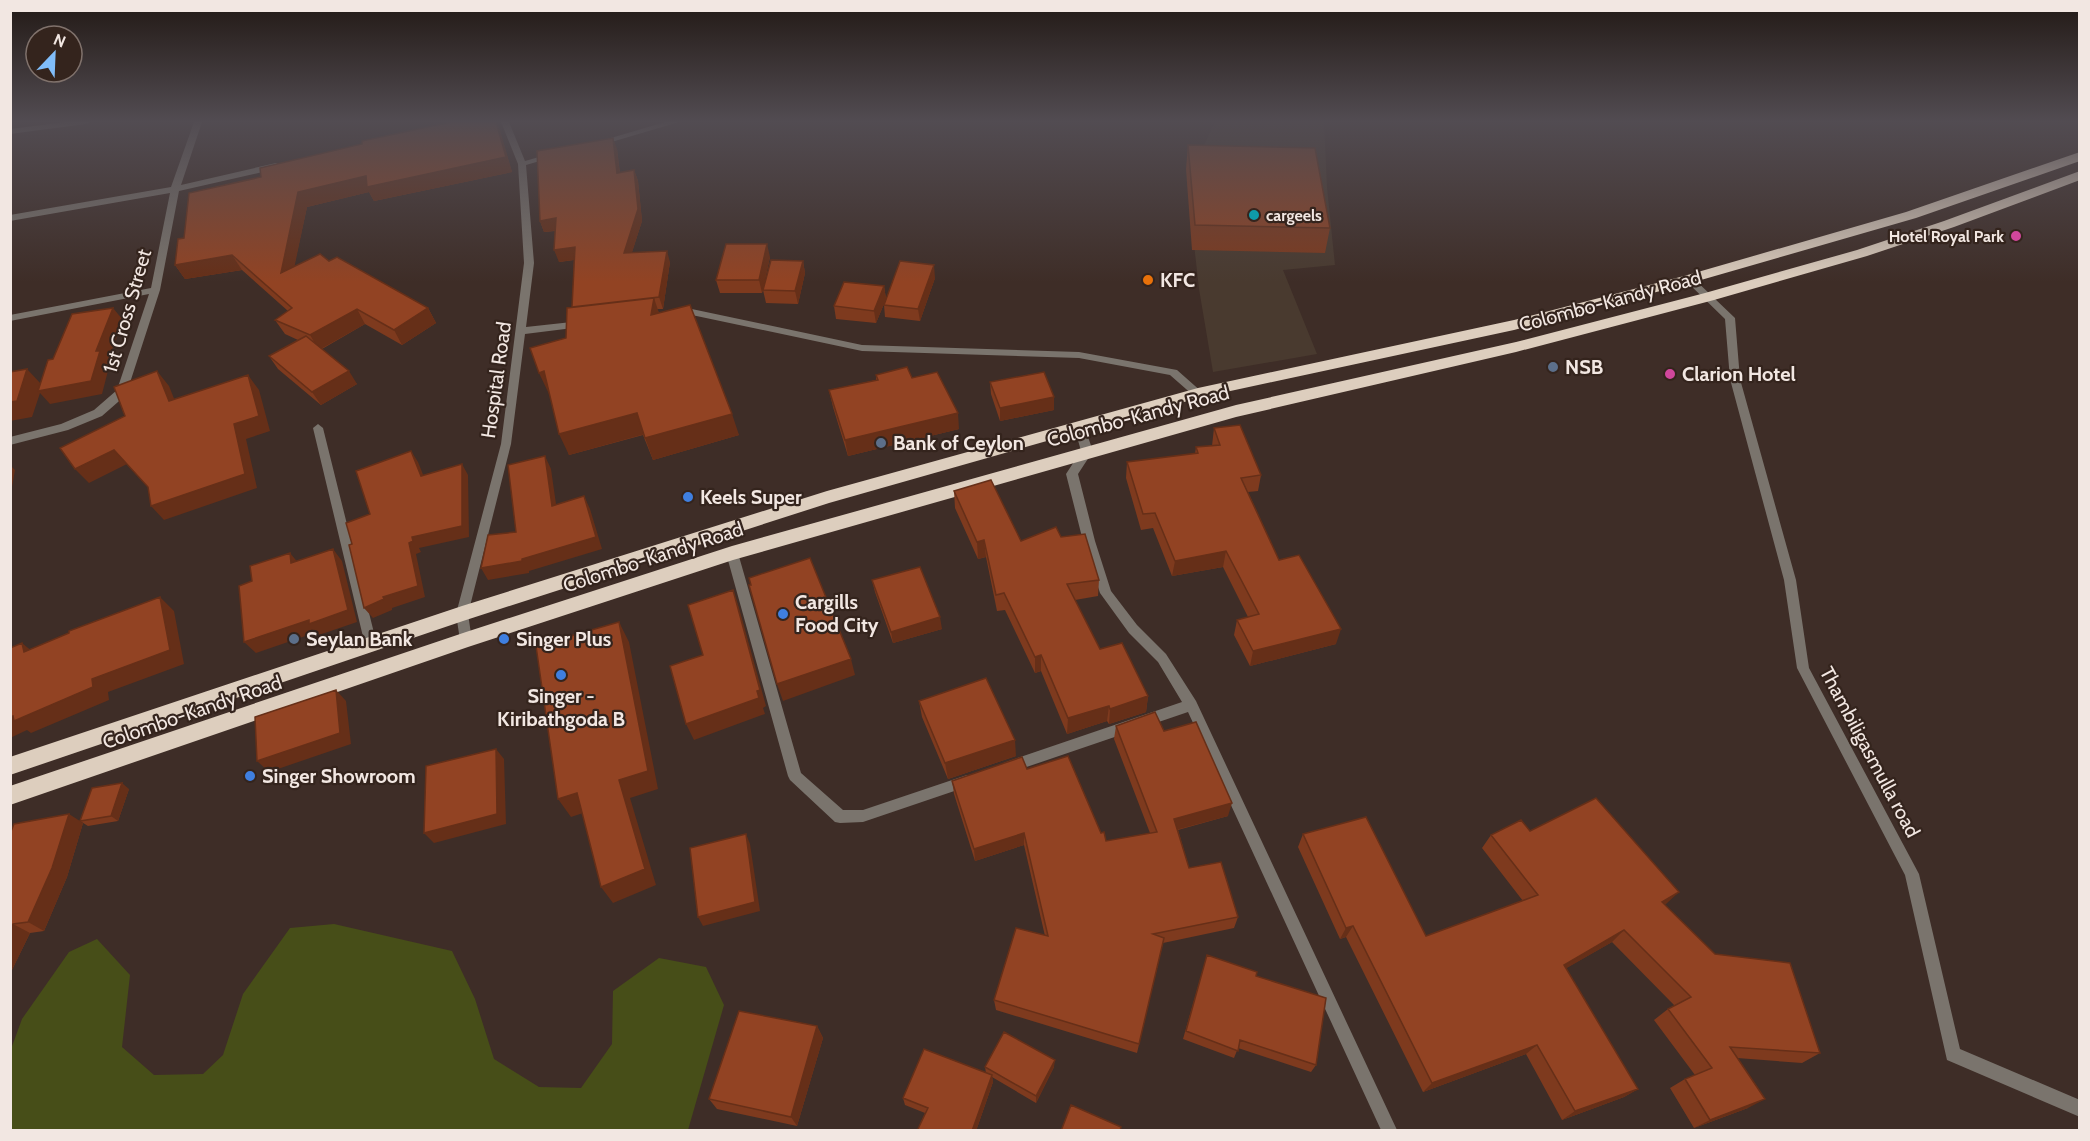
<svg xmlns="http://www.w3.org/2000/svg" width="2090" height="1141" font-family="Cabin,sans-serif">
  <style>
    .commercial { fill: #493a2f }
    .green { fill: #474e18 }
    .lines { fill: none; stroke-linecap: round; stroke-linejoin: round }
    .street { fill: #7a746d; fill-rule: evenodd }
    .highway { fill: #ddcebe; fill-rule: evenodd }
    .wall { fill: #7e3a1e }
    .shaded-wall { fill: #662f18 }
    .building { fill: #924323; stroke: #662f18; stroke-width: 1.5 }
    .culture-dot { fill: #0f9aa8; stroke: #34241d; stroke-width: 2 }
    .hotel-dot { fill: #d1479c; stroke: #34241d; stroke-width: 2 }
    .food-dot { fill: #e8710a; stroke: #34241d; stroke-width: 2 }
    .service-dot { fill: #5c6f8a; stroke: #34241d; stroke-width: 2 }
    .shop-dot { fill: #3f7fe0; stroke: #34241d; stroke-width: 2 }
    .labels { text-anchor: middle; stroke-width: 4.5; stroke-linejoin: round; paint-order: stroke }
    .far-poi-label { font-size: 16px; font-weight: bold; fill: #f2e7e2; stroke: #34241d; text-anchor: start }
    .poi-label { font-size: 20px; font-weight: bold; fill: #f2e7e2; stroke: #34241d; text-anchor: start }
    .street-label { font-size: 20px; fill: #f2e7e2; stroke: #34241d }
  </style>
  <rect width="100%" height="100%" fill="#3e2d27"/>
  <!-- commercial -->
  <path class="commercial" d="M1215,122H1324L1327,187L1335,265L1283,270L1317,354L1213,372L1199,289L1187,181Z"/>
  <!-- green -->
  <path class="green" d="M334,924L452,951L475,999L494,1059L539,1087L581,1088L612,1044L613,991L659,958L706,967L724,1005L688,1130H11V1049L22,1019L69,952L97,939L130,975L122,1047L154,1075L203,1074L223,1055L243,994L290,928Z"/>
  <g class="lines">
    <!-- street -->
    <path class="street" d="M66,122H90L86,124L10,134V129Z
      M194,122H202L181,185L276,163L280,166L276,169L179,191L160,290L126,395L102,416L68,430L10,445V437L61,424L94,410L117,390L149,294L10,321V315L151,288L170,193L10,221V215L171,187Z
      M501,122H509L525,161L553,153L557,156L526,165L534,263L526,327L581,321L586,324L581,327L525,334L511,444L468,614L472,640L470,644L466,645L462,644L460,640L456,614L501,444L524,263L518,164Z
      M665,122H679L598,146L594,143Z
      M1689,276L1692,277L1735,318L1740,379L1796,580L1809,668L1919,874L1960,1049L2080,1100V1117L1947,1060L1905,875L1797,668L1784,580L1730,379L1725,319L1686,281L1684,279Z
      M687,308L862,345L1079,352L1177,370L1203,393L1198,397L1194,396L1170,375L1079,358L862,351L687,314L679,315L674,312L676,310Z
      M1079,422L1084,426L1093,451L1078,474L1095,541L1111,591L1137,625L1166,654L1196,701L1397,1130H1381L1188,712L1009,773L1004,771L1002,767L1004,763L1009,761L1182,702L1158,662L1129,633L1100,593L1083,541L1066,474L1081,451L1074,426Z
      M318,424L323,428L377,645L375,649L371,650L367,649L365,645L313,428Z
      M732,548L736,550L738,553L801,773L843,810H863L967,775L972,777L974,781L972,785L863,822L840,823L835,822L790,780L788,776L726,553L728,550Z"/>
    <!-- highway -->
    <path class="highway" d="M2080,152V161L1916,218L1694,282L1514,330L1198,398L829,503L463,621L10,775V757L462,606L827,491L1198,388L1514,320L1684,276L1906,212Z
      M2080,171V180L1954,227L1867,256L1714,300L1516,352L1236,417L733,560L468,647L10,805V786L466,632L732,546L1236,405L1516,342L1705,293L1857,250L1944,221Z"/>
  </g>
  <!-- wall -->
  <path class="wall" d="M451,122H497L512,172L374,201L369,192L307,207L294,266L329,261L428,308L436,323L402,345L365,324L322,349L357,384L321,405L278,369L269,356L298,340L285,334L275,320L288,311L242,270L185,279L175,265L261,177L362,144Z
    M1188,145L1330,228L1325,253L1192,250L1186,169Z
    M617,149L620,173L634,170L638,181L642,221L632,252L670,262L663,309H657L659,313L739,435L653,460L643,435L569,455L550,394H549L566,338L572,308L574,260L559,262L555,231L544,232L540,221Z
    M770,257L763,289L803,261L805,273L798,304L766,303L763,290L762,293H720L716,280Z
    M935,278L920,321L885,317L884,305Z
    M884,286L886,299L876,323L836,319L834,306Z
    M876,375L959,429L848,456L833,407L829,390L876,380Z
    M990,382L1054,410L1000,421L991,394Z
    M1214,428L1261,475L1258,491L1248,492L1279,560L1336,644L1250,666L1234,635L1237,620L1248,617L1223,567L1172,576L1153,528L1141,530L1126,478L1127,462L1195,454L1196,447L1212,446Z
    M954,491L1021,541L1061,537L1099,580L1098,596L1075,600L1100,649L1148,696L1146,712L1109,724L1107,721L1067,734L1041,671L1035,673L1005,610L997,611L986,557L978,559L955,508Z
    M872,580L942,629L893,643L875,592Z
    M919,701L1016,756L948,779L922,717Z
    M1116,726L1164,731L1228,816L1178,830L1189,868L1238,917L1234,928L1163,943L1137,1053L996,1010L994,1000L1045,936L1024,845L975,861L954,794L952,781L1101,833L1106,841L1150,833L1114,739Z
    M129,789L118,821L88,826L80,821Z
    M83,823L67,877L44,931L30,933L10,974L14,824Z
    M1530,831L1665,905L1715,954L1820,1053L1802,1063L1737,1058L1748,1108L1694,1128L1670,1088L1685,1079L1695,1075L1654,1020L1668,1009L1675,1006L1612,942L1566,968L1638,1089L1624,1097L1562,1120L1526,1054L1423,1092L1346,937L1340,939L1298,847L1303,834L1426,936L1523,901L1482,848L1491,835Z
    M1207,955L1256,976L1316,1065L1311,1072L1238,1048L1234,1058L1183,1039Z
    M817,1026L823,1038L797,1126L717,1109L709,1099Z
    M985,1067H1054L1036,1103L992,1077L993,1082L976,1131H917L925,1113L905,1105L903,1098L986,1073Z"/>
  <!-- shaded-wall -->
  <path class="shaded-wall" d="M496,122H497L499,127L512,172L374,201L369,192L307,207L290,288L281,273L298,192Z
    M613,138L617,149L621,185L617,173Z
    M634,170L638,181L642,221L628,265L624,253Z
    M556,218L560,230L544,232L540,221Z
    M767,244L770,257L762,293L759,280Z
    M575,247L580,259L559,262L554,250Z
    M667,251L670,262L663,309L659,297Z
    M232,255L242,270L185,279L175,265Z
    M803,261L805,273L798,304L795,291Z
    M934,265L935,278L920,321L918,309Z
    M884,286L886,299L876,323L874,311Z
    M654,298L661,319L651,315Z
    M113,308L123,320L108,361L110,363L102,394L50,404L40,393L32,417L10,421V402L27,369L42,385L96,351Z
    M428,308L436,323L402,345L394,330Z
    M357,309L365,324L319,350L310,335Z
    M157,371L169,386L181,416L169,401Z
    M349,371L357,384L321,405L312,392Z
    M544,371L554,393L549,394L539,373Z
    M248,375L259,390L270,431L246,439L257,488L164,520L151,506Z
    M1054,397V410L1000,421V408Z
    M637,413L645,434L569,455L559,434Z
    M958,413L959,429L848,456L845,440Z
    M732,414L739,435L653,460L645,438Z
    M114,450L127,464L89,483L75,469Z
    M411,451L418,462L428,487L421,476Z
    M545,456L551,469L558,518L552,506Z
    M462,464L468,475L469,537L419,548L421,552L416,554L425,597L392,608V610L373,618L364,608L383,597L412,537Z
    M10,465L15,470L10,498Z
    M584,496L590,509L602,549L529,571V573L488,580L481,568L522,559Z
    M984,540L986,557L978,559L977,542Z
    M333,549L342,561L357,622L319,635L317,632L256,653L244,642Z
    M1226,551L1223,567L1172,576L1175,561Z
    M290,553L300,565L291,563Z
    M733,590L739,608L766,706L763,708L765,714L694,740L686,724L757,691Z
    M160,597L174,611L184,664L108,692L109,700L31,733L27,730L10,738V717L92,679Z
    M940,617L942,629L893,643L891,632Z
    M619,622L629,642L658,789L630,798L656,885L613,903L601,887L619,780Z
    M1341,629L1336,644L1250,666L1253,651Z
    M22,643L39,657L24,652Z
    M1041,655V671L1035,673V657Z
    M851,659L855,675L783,701L777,684Z
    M336,690L346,701L351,744L269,772L257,761Z
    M1148,696L1146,712L1109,724L1110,709Z
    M1109,706L1107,721L1067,734L1068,718Z
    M1015,740L1016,756L948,779L945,763Z
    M496,749L504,759L506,824L434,843L424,833Z
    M122,783L129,789L118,821L111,816Z
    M577,793L589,811L571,817L558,799Z
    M1232,803L1228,816L1172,831L1174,819Z
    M69,814L83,823L67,877L44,931L28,922Z
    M1024,833V845L975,861L974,849Z
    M746,834L750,844L760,911L703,926L698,917Z
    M1679,892L1666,904L1649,914L1662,902Z
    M13,924L30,933L10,974V930Z
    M1353,926L1346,937L1340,939L1346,928Z
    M1624,930L1612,942L1553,976L1564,965Z
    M817,1026L823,1038L797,1126L791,1117Z
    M1537,1045L1526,1054L1423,1092L1432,1083Z
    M1055,1060L1054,1067L1036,1103V1096Z
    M992,1075L993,1082L976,1131H972Z
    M1638,1089L1624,1097L1562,1120L1575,1111Z
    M1765,1099L1748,1108L1694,1128L1710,1120Z"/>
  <!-- building -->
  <path class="building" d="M451,122H496L506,157L367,187L366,176L298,192L281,273L320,254L329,261L337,257L428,308L394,330L357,309L310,335L275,320L292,308L232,255L175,265L178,239L184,238L189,193L261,177L260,168L362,144V141Z
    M613,138L617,173L634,170L638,209L624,253L667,251L659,297L572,307L575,247L554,250L556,218L540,221L537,151Z
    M1188,145L1315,148L1330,228L1195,225Z
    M726,244H767L759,280H716Z
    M771,260L803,261L795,291L763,290Z
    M900,261L934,265L918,309L884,305Z
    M844,282L884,286L874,311L834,306Z
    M654,298L651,315L690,305L732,414L645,438L637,413L559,434L544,371L539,373L530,348L566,338L567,308Z
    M113,308L96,351H100L91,381L38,391L48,360L53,359L72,314Z
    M306,336L349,371L312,392L269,356Z
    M907,367L912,378L937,372L958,413L845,440L829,390L878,380L876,375Z
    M27,369L17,401L10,402V372Z
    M157,371L169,401L248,375L259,416L234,424L245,474L151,506L148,487L114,450L75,469L60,448L125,416L114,387Z
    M1044,372L1054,397L1000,408L990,382Z
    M1240,425L1261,475L1241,478L1279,560L1299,555L1341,629L1253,651L1237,620L1259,614L1226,551L1175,561L1155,513L1143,514L1127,462L1198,453L1196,447L1220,445L1214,428Z
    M411,451L421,476L462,464V526L412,537L413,541L409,543L418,586L383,597L384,599L364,608L349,545L352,544L346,523L370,514L356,471Z
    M545,456L552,506L584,496L596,537L522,559V561L481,568L488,535L516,532L508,465Z
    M991,480L1021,541L1056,527L1061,537L1085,534L1099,580L1067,584L1100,649L1122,643L1148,696L1110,709L1109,706L1068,718L1041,655L1035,657L1004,593L996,595L984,540L977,542L954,491Z
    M333,549L348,610L309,624V620L244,642L239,586L252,581L250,566L290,553L291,563Z
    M810,558L851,659L777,684L749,585H751L749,578Z
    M920,567L940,617L891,632L872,580Z
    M733,590L760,690L757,691L759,698L686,724L670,666L703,655L688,605Z
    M160,597L170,650L92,679L93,687L14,721L13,716L10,717V648L22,643L24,652L69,633V631Z
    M619,622L648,771L619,780L645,869L601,887L577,793L558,799L536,646Z
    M986,678L1015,740L945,763L919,701Z
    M336,690L340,733L257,761L255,717Z
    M1155,712L1164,731L1196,722L1232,803L1174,819L1189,868L1221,862L1238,917L1153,934L1164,938L1139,1044L994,1000L1016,928L1048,936L1024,833L974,849L952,781L1022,757L1027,769L1068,756L1101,833L1104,832L1106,841L1157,832L1116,726Z
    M496,749L497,814L424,833L426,766Z
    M122,783L111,816L80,821L92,788Z
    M1596,798L1679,892L1662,902L1715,954L1790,963L1820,1053L1730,1047L1765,1099L1710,1120L1685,1079L1712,1068L1668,1009L1691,997L1624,930L1564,965L1638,1089L1575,1111L1537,1045L1432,1083L1353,926L1346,928L1303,834L1366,817L1426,936L1538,895L1491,835L1521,820L1530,831Z
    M69,814L52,868L28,922L13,924L10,930V834L14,824Z
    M746,834L755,902L698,917L690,848Z
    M1207,955L1257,972L1256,976L1326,998L1316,1065L1240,1040L1238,1051L1186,1031Z
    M739,1011L817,1026L791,1117L709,1099Z
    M1004,1032L1055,1060L1036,1096L985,1067Z
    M924,1049L992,1075L972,1131H917L928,1108L903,1098Z
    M1071,1105L1121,1127L1120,1131H1061Z"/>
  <!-- sky -->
  <linearGradient id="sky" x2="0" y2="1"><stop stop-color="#221915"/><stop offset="0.43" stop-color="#524c52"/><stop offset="1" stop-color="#524c52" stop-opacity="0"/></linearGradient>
  <rect width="2090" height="282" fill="url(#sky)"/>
  <!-- markers -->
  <circle class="culture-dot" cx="1254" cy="215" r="6"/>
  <g class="hotel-dot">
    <circle cx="2016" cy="236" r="6"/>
    <circle cx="1670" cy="374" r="6"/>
  </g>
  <circle class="food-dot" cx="1148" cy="280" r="6"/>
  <g class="service-dot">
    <circle cx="1553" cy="367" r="6"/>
    <circle cx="881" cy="443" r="6"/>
    <circle cx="294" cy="639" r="6"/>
  </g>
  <g class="shop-dot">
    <circle cx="688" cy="497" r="6"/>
    <circle cx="783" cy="614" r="6"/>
    <circle cx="504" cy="639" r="6"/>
    <circle cx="561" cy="675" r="6"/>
    <circle cx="250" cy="776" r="6"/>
  </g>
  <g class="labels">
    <!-- far-poi labels -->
    <g class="far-poi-label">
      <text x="1266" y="221">cargeels</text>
      <text x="2004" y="242" text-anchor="end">Hotel Royal Park</text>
    </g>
    <!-- poi labels -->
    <g class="poi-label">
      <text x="1160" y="287">KFC</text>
      <text x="1565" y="374">NSB</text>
      <text x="1682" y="381">Clarion Hotel</text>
      <text x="893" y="450">Bank of Ceylon</text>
      <text x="700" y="504">Keels Super</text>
      <text x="795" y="609">Cargills<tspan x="795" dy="23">Food City</tspan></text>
      <text x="306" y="646">Seylan Bank</text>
      <text x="516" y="646">Singer Plus</text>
      <text x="561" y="703" text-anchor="middle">Singer -<tspan x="561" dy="23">Kiribathgoda B</tspan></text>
      <text x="262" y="783">Singer Showroom</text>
    </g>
    <!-- street labels -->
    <g class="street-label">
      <text transform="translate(1610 301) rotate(-15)" y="7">Colombo-Kandy Road</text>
      <text transform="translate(127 311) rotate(-74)" y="7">1st Cross Street</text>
      <text transform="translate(496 380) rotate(-82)" y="7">Hospital Road</text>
      <text transform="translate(1138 416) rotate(-15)" y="7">Colombo-Kandy Road</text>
      <text transform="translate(653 557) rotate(-18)" y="7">Colombo-Kandy Road</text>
      <text transform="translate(192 712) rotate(-19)" y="7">Colombo-Kandy Road</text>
      <text transform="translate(1870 752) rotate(62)" y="7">Thambiligasmulla road</text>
    </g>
  </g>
  <!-- border -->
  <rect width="2090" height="1141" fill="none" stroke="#f2e7e2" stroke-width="24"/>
  <!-- north arrow -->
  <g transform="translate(54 54) rotate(23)"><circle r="28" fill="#34241d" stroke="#80726c" stroke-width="1.5"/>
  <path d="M0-4.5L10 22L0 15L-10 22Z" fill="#80bdfa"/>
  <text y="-9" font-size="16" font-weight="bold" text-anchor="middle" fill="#f2e7e2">N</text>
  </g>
</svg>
